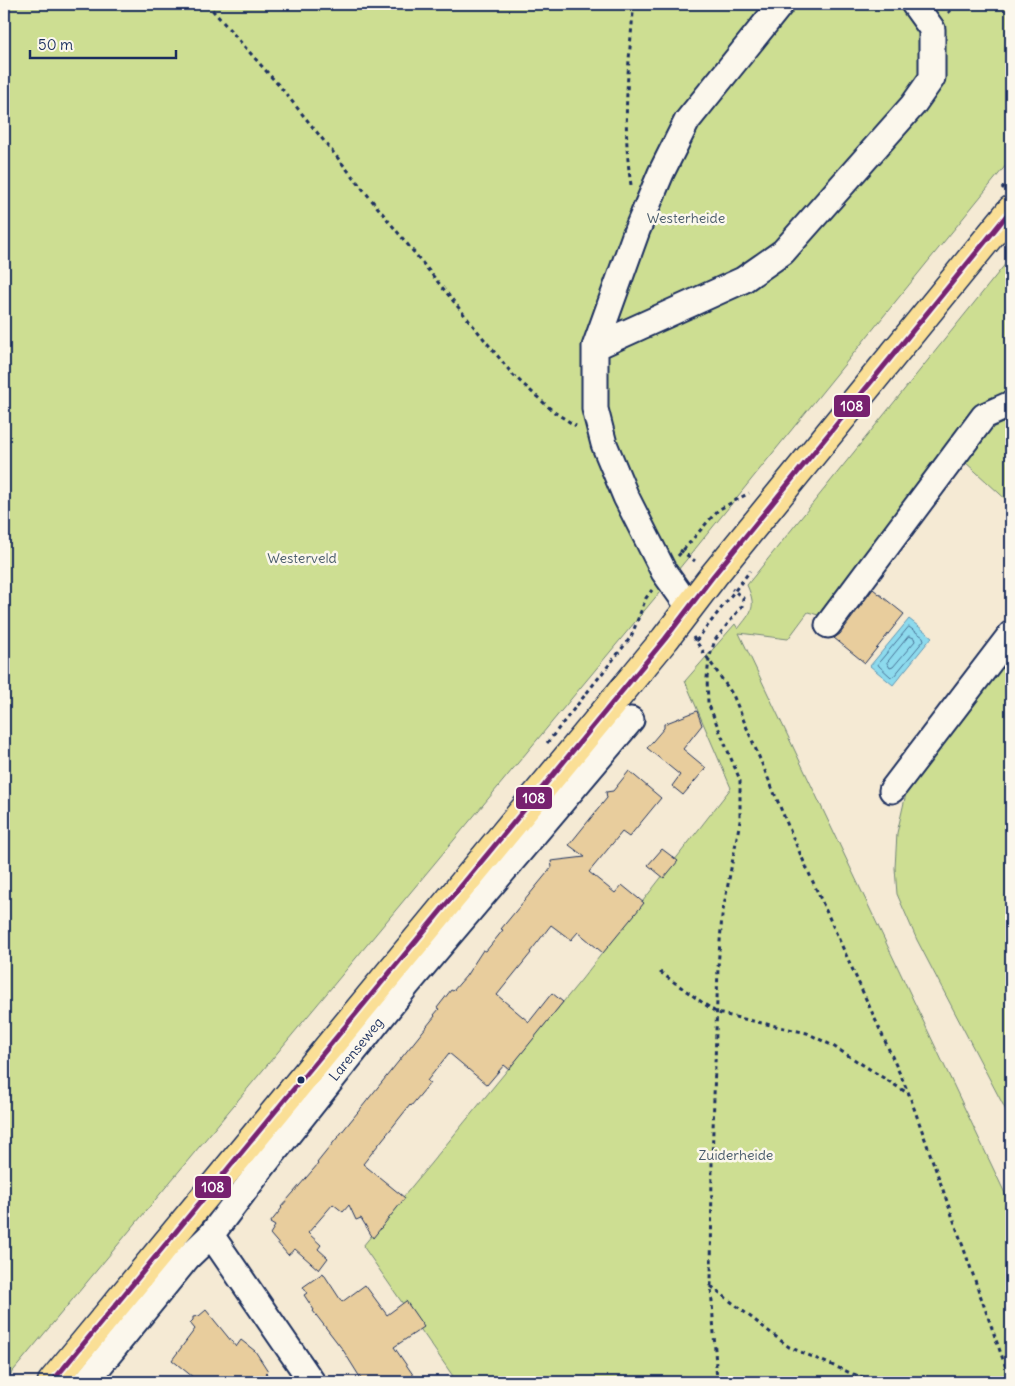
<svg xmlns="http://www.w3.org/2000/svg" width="1015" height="1386" font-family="Delius,sans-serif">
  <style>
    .green { fill: #cdde92; stroke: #748678 }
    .water { fill: #8ddaed; stroke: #5f96b4 }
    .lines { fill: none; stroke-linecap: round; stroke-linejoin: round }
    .shore { stroke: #497397; stroke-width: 1 }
    .building { fill: #e8cd9d; stroke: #1b2f5e }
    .minor-casing { stroke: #1b2f5e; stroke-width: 29 }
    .major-casing { stroke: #1b2f5e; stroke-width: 31 }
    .path { stroke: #1b2f5e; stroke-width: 3; stroke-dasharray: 4 4; stroke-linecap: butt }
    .minor { stroke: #fbf7ec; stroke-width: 25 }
    .major { stroke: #fadf96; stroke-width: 28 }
    .bus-1-casing { stroke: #fbf7ec; stroke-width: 9 }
    .bus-1 { stroke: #77216f; stroke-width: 5 }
    .bus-dot { fill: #1b2f5e; stroke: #fbf7ec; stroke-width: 2 }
    .labels { text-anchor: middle; stroke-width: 5; stroke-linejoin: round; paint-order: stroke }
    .park-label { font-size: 14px; fill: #485b6b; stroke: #fbf7ec }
    .street-label { font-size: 14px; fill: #1b2f5e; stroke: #fbf7ec }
    .line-badge { stroke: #fbf7ec; stroke-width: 2 }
    .badge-label { font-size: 14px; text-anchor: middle; font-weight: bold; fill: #fff }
  </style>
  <rect width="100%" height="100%" fill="#f5ead4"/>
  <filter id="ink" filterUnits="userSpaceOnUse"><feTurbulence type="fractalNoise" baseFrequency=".02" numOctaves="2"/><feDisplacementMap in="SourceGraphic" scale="10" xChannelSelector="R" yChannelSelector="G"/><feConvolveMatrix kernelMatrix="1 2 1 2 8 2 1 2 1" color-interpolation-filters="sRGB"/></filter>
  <g filter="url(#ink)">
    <!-- green -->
    <path class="green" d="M4,4H1011V159L674,575L4,1382Z
      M1011,257V390L981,406L969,418L818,615L808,612L788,639L739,633L1011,1206V1382H457L363,1246L582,979L731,788L685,681L735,624L738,629C752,611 757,608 747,585Z
      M1011,411V504L964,461L983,430Z
      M1011,642V1120L917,940L897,894L895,868L897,833L913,763Z"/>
    <!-- water -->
    <path class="water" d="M909,619L932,637L893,685L870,666Z"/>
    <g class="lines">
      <!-- shore -->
      <path class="shore" d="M909,627L923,637L924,640L894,676L891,677L879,666L878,664Z
        M909,636L914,638L915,641L893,667L890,668L887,663Z"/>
    </g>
    <!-- building -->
    <path class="building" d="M873,589L904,614L865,663L834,638L840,634Z
      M697,711L702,725L683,749L706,768L683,795L672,786L680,775L647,748L664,728V724Z
      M629,771L661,798L629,837L622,832L589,872L615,893L622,885L644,903L603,953L578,932L571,940L551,925L530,952L531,953L497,995L529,1022L552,993L563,1002L509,1069L504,1065L487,1085L449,1053L427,1081L430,1083L411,1106L410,1105L363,1164L405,1198L373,1238L361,1218L356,1220L349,1205L343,1212L333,1204L308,1233L321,1245L318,1249L328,1258L319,1270L295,1249L288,1255L270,1234L275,1226L270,1223L282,1208L281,1207L318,1164L317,1163L435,1016L434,1015L439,1009L437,1008L451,990L453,991L466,976L483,950L486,951L503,930L501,929L552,867L551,861L585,857L569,845L607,798L606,792L613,791Z
      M662,849L678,861L664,878L648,865Z
      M323,1273L342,1302L365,1285L387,1315L406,1301L424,1327L394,1347L418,1382H363L343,1350L313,1311L314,1310L304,1295L307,1293L303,1287Z
      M206,1310L236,1347L241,1340L255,1351L268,1371L266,1373L273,1382H199L172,1360L195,1329L190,1323L193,1320V1317L199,1316Z"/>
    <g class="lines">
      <defs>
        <path id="minor" d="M595,347L743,280L783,252L913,105L932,78V29L914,4
          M689,607L664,572L626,497L604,444L595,409V347L637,230L661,173L687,121L781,4
          M828,625L984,416L1011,404
          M892,790L1011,634
          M211,1235L312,1382
          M86,1382L187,1258L211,1235L263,1166L407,985L631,720"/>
        <path id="major" d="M52,1382L665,639L714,575L1011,210"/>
      </defs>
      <!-- minor casing -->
      <use href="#minor" class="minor-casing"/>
      <!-- major casing -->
      <use href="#major" class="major-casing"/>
      <!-- path -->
      <path class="path" d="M207,4L282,89L513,375L554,412L576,426
        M746,4L751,9
        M948,13L958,4
        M631,185C622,128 628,70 633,13L631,4
        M1002,189L1011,177
        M680,550L695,561
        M678,556L718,510L749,493
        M693,637L733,695L794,840L909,1094L1011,1382
        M696,641L750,571
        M547,743L631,637L646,598L652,590
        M660,972L717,1013L807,1033L833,1046L909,1094
        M711,1286L789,1347L853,1374L879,1382
        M717,1382L711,1286L712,1162L718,967L722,916L740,821V780L708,703L707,678L709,659L715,640L742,606L743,598L732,589"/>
      <!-- minor -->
      <use href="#minor" class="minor"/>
      <!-- major -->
      <use href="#major" class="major"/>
      <defs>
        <path id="bus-1" d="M52,1382L665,639L714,575L1011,210"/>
      </defs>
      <!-- bus-1 casing -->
      <use href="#bus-1" class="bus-1-casing"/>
      <!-- bus-1 -->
      <use href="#bus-1" class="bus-1"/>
    </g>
  </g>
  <!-- markers -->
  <circle class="bus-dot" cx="301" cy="1080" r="4.5"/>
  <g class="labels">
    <!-- park labels -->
    <g class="park-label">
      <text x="686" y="223">Westerheide</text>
      <text x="302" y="563">Westerveld</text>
      <text x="736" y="1160">Zuiderheide</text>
    </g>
    <!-- street labels -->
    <g class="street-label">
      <text transform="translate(356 1049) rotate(-51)" y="5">Larenseweg</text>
    </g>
  </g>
  <g class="line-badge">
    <rect x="833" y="394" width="38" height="24" rx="5" fill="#77216f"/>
    <rect x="515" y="786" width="38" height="24" rx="5" fill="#77216f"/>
    <rect x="194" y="1175" width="38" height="24" rx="5" fill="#77216f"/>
  </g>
  <g class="badge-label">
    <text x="852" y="411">108</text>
    <text x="534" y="803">108</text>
    <text x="213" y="1192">108</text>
  </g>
  <!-- margin -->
  <rect width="1015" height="1386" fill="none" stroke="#fbf7ec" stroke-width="20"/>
  <rect x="10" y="10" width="995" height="1366" fill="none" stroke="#1b2f5e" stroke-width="2" filter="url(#ink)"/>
  <!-- scale -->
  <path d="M30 50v8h146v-8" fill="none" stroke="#1b2f5e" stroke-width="2.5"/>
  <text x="38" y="50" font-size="15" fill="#1b2f5e" stroke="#fbf7ec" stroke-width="4" paint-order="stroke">50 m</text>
</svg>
